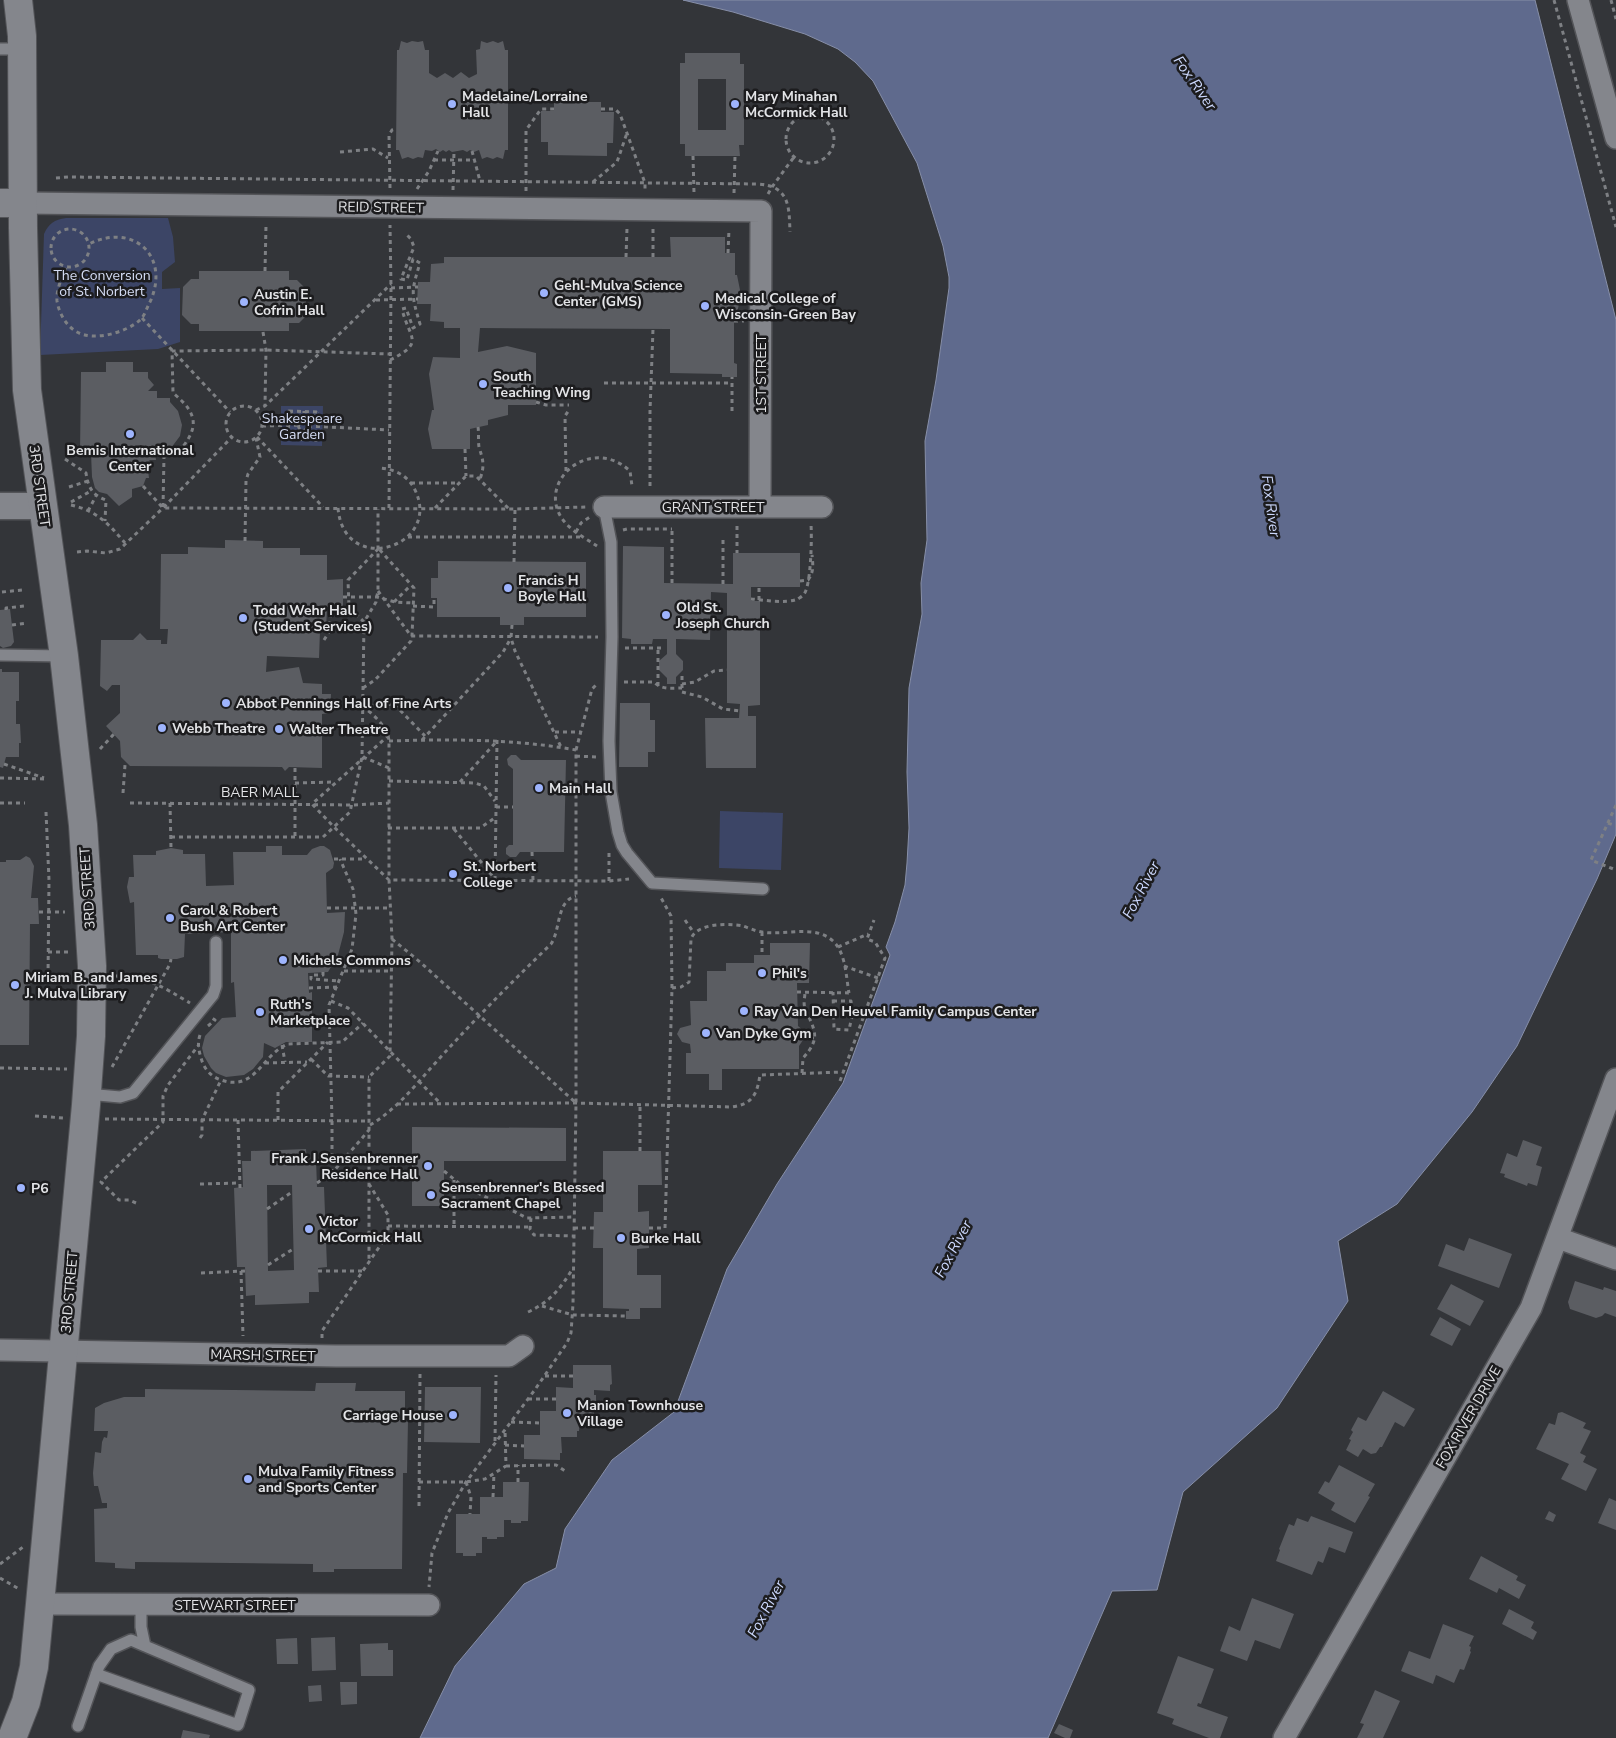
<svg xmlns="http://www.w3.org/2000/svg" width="1616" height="1738" font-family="'Nunito Sans',sans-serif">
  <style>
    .green { fill: #3c4566 }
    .water { fill: #5f6a8d; stroke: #878fa8 }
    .building { fill: #5b5d62; fill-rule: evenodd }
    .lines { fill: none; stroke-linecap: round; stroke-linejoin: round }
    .service-casing { stroke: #535458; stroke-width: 14 }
    .minor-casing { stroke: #535458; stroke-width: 24 }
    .tertiary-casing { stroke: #535458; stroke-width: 29 }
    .secondary-casing { stroke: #535458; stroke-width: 30 }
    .path { stroke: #7e8084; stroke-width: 3; stroke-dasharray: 4 4; stroke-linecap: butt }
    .service { stroke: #84868c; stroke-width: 11 }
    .minor { stroke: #84868c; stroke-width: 21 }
    .tertiary { stroke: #84868c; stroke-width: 26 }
    .secondary { stroke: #84868c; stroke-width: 28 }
    .poi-dot { fill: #9eb4fd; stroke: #1c1c1e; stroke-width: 2 }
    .labels { text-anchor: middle; stroke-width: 5; stroke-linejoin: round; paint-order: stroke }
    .poi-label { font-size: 14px; font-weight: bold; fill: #e3e4e7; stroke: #1c1c1e; text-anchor: start }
    .street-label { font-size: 14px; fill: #e3e4e7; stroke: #1c1c1e }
    .park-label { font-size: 14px; fill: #d5ddf5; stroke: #1c1c1e }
    .water-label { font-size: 15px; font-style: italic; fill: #ccd8fd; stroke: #1c1c1e }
  </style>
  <rect width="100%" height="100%" fill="#333539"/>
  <!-- green -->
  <path class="green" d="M66,218H168L173,237L175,262L162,272V289L180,288V342L158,349L40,355L44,234C49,223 54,220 66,218Z
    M281,406H323L322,446L281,445Z
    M720,811L783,813L781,870L719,868Z"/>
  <!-- water -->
  <path class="water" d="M683,0H1535L1616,320V834L1597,879L1517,1046L1472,1112L1397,1204L1338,1241L1348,1301L1277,1408L1183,1492L1157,1590L1112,1591L1048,1738H420L455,1666L524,1584L556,1568L565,1529L612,1460L674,1412L727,1269L777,1184L843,1083L890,955L886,947L895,922L905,885L907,863L909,828L907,772L909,688L922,614L921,583L927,540L925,441L936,380L949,288V277L943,246L917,163L873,81L855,62L838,49L805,34L733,12Z"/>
  <!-- building -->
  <path class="building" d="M401,41L407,43L412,41L418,42L423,41L425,50H429V73L437,78L445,73L453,78L461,72L469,78L477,74L476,50L480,49L481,41L487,43L493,41L498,43L503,41L505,50H508V150H505L503,159L497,157L493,159L487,157L482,159L479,150L474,152L470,150L467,152L463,150L452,152L449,150L446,152L443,150L440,152L436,149L432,151L425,150L423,158L418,157L413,159L408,157L402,159L399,150H396L397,50H399Z
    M685,53H740V64H744V145H739L740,156H685V144H680V63H685ZM698,79H726V130H698Z
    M554,102H601V112H614L613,143H607V156L548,155V142H541V111H554Z
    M670,237H725V253H735V275H737L741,295L737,313L734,314V363L737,364V377H722V374L670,373V329L480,328L478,352L507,346L536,353V405H508V415L488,420V425L470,429V449H432L428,429L432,410H434L429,374L433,357L460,358V328H444V322L430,321L431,304H417L418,282H430L431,264L444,263V257H671Z
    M199,271H289V280H297L306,289V316L299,323H289V331H199V324H191L182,315L183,287L191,279H199Z
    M106,362H133V372H148V378L154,385L148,391H157V398H170V402L178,411L182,425L180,436L171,448V452H155L156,460H149L153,465L148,470L149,478H146L143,486L132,489V497L119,506L107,494L99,492L95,488L92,477L91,453H80L81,372H106Z
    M225,540L263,541V548H300V555H327V580L343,579V607H327L326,631H320L319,658L267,656L266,672L299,667L303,683L322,684V694H331L330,713L322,714V768L289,767L285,771L282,767L130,766L121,757L120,741L106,726L120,713V685H112L107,691L100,686L101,640H133L140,633L147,640H161V644H167L168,629H160L161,554H188V547L225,548Z
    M623,546L664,547V583L733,584V553H800V587H751V601H760V705L748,706V716H756V768H706L705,718H739L740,704L727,703V593L711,592L710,640L676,639V654L683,661V670L676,677V684H667V678L659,670V661L667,654V639H653L652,644H631V639L622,638Z
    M438,561L586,562V617H524V625H500V617H437V598H431V578H438Z
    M10,609L14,642L11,646L3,648L0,646V610Z
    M0,669H2V672H19V701H16V724H20L21,743H19V757H6L3,768L0,767Z
    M620,703H650V720H655V752H648V767H619Z
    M511,755H516L521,760H566L564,852H520L516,857H510L506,854V848L509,845H513V769L508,765L507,759Z
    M266,846H282V855H307L312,849L320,846H324L330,850L334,863L333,868L326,873L327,913L345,912L344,932L338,955L328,972L308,973L309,993L312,992V1042H286L275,1048L264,1043L263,1057L253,1069L244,1075L226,1077L216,1073L211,1068L204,1056L202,1048L205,1036L222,1018L236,1017L234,982L231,983V932L185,934L184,957L177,959H161L158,958V955H136L134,902L130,903L127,887L129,877H134L133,855H156V851L171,848L183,850V854H205L206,886L234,885L233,852H266Z
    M26,856L30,858L34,866L31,898H38L39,924H30L29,1045H0V862H6V860H20Z
    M770,943H810L809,983H797L798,1026L804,1031L805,1037L799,1046V1069H722V1090H709V1074H686V1053H691L690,1044L682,1042L677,1034L680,1028L691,1025L690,1001H707V971H726V963H754V955H770Z
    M412,1127L566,1128V1161H444V1206H412Z
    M1523,1140L1542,1147L1536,1165L1542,1167L1537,1186L1528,1183L1527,1186L1504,1177L1505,1174L1500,1173L1507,1153L1517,1157Z
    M306,1149L307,1160L316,1159L317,1187H324L327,1267L318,1268L319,1292H309V1303L255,1305V1295L246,1296L245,1267H237L234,1188L243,1187L242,1161H251V1151ZM267,1185H292L294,1270L268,1271Z
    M603,1151H661L662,1185H638V1212L649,1211V1248L637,1249V1275H661V1308H640V1319H626V1311H629V1309L603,1308V1248H593L594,1212H603Z
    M1469,1238L1512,1254L1499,1288L1438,1266L1446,1244L1464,1251Z
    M1575,1281L1603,1290L1604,1287L1616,1291V1317L1605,1313L1602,1316L1596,1318L1570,1309L1568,1302Z
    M1451,1284L1484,1301L1470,1326L1437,1309Z
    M1440,1317L1461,1329L1452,1346L1430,1335Z
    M573,1365H611L612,1384L610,1385V1391L594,1390V1395H596V1407H594V1414H578V1418H580L579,1431H577V1437H561L562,1453H560V1460L524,1459V1435H540V1411H556V1387L573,1388Z
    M316,1383H356L355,1391H405V1420H408L407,1473H403L402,1569H334V1572H313V1564L135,1562V1569L115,1568V1563L95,1562L94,1509L107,1508V1503H102L98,1486H94L93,1473L95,1452L101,1453L102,1442L104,1437L107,1438L108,1431H94L95,1408L104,1403L124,1397H145V1389L315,1391Z
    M425,1387H481L480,1443L424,1442Z
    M1383,1391L1415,1409L1404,1427L1395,1422L1382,1447H1380L1376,1453L1371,1454L1363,1449L1358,1457L1346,1450L1351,1440L1349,1439L1353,1432L1351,1430L1358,1417L1366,1421Z
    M1562,1412L1586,1423L1583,1428L1591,1431L1580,1453L1586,1456L1583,1462L1597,1469L1586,1491L1561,1479L1569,1464L1536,1449L1549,1423L1555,1425L1558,1413Z
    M1339,1465L1375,1484L1368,1496L1370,1497L1355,1523L1331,1510L1335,1503L1318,1493L1325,1481L1329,1483Z
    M503,1482H529L528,1521H521V1523H511V1520H504V1537H497V1539H487V1537H482V1553H476V1556H463V1553H456V1514H480V1497H503Z
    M1609,1498L1616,1501V1530L1598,1523Z
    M1549,1511L1556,1515L1553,1522L1545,1519Z
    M1311,1516L1353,1532L1345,1553L1329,1547L1323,1563L1318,1561L1312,1575L1276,1561L1280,1550L1279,1549L1289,1524L1294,1526L1297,1518L1308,1522Z
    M1481,1556L1518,1576L1516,1580L1526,1585L1519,1599L1499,1588L1497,1593L1469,1579Z
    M1252,1598L1294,1614L1280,1649L1255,1640L1247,1661L1220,1651L1229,1626L1240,1631Z
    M1509,1609L1534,1622L1531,1628L1537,1632L1533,1640L1502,1624Z
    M1443,1624L1474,1636L1469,1646L1471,1647L1470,1651L1471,1652L1464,1670L1460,1669L1454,1683L1436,1675L1433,1684L1401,1671L1409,1651L1430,1659Z
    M335,1637L336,1670L312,1671L311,1638Z
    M297,1638L298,1664H277L276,1639Z
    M388,1643V1650H393V1676H361L360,1644Z
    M1178,1656L1214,1669L1201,1704L1198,1703L1197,1706L1228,1717L1220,1738H1209L1172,1724L1174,1719L1157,1713Z
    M340,1682H357V1704L341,1705Z
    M321,1685L322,1701L309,1702L308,1686Z
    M1375,1690L1400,1701L1383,1738H1357L1364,1724L1360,1723Z
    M1059,1724L1073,1730L1070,1738H1065L1054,1733Z
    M183,1730L210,1735L209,1738H181Z"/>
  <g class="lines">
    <defs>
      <path id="service" d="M0,49H22
        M604,507L611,542L612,637L609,741L611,792L618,832L622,845L627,853L652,883L763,889
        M0,655L64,656
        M87,1094L120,1097L133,1093L213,995L216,986V942
        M96,1674L238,1725L249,1690L145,1646L141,1627V1604
        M78,1726L99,1666L111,1649L131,1640L145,1646"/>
      <path id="minor" d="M1578,0L1616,138
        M23,203L761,211L760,507
        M604,507H822
        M1558,1238L1616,1259
        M0,1350L336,1356H509L523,1346
        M40,1604L429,1605
        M1284,1738L1531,1308L1616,1079"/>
      <path id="tertiary" d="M0,506H43"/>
      <path id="secondary" d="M0,203H23
        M12,1738L26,1702L34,1667L40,1604L86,1105L91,1036L92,966L83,825L64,656L27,390L23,228L22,36L18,0"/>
    </defs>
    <!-- service casing -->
    <use href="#service" class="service-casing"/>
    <!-- minor casing -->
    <use href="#minor" class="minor-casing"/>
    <!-- tertiary casing -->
    <use href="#tertiary" class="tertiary-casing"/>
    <!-- secondary casing -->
    <use href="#secondary" class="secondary-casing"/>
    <!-- path -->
    <path class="path" d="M1554,0L1616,227
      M1611,0L1616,19
      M601,109H615L620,114L645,183V192
      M786 139a24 24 0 1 1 48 0a24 24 0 1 1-48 0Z
      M472,151L480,181
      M340,152L373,149L388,158
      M693,156L694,193
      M434,160H475
      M56,178L68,177L758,184C790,186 789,207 790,232
      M593,182L617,162L627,133
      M390,188L389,135L392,130L396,129
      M417,189L429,171L438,151
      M453,190L454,151
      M526,191V130L541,109H554
      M734,193L735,156
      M768,194L772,187L794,157
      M51 248a19 19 0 1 1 38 0a19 19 0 1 1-38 0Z
      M728,253L729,229
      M626,257L627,228
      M653,257V227
      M66,268C62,277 56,290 57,301C59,313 66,326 77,332C94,342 128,332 141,319C145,315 147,307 150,302C171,256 133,222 89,244
      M265,271L266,225
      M391,288L418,287
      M376,300L418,299
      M142,318L230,412
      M734,321H744
      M263,332L266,350L265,405
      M390,360C426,342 409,339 402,309L406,308L413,328L420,324C411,294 411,292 420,263L413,259L407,280L401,279L414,247L411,239L405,233
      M604,383H732
      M536,402L546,405H569
      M226 424a18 18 0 1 1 36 0a18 18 0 1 1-36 0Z
      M256,410L265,406L391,284
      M289,411L318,412L317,440L288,439Z
      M289,411L300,423
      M732,411V377
      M304,421V411
      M298.5 426a4.5 4.5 0 1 1 9 0a4.5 4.5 0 1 1-9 0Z
      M306,423L318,412
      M262,426L299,425
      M308,426L389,430
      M478,427C479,433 478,441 479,447C483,460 485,465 480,479
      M306,429L316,439
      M257,437L323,507
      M288,439L300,429
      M465,449L466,476
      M156,455H176C199,429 200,415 173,393L172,351L266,350L390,354
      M65,459L86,473C88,487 92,495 106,500L105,521
      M566,471L565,416L569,410
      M411,483H459
      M143,486L163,508L515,509L586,507
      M650,486V411L653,329
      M69,487L88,481
      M71,502L91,491
      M71,505C97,511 109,524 125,543
      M163,507L164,455
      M338,508C344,579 445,546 414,488C407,475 394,469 380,468
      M389,508L391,288L390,225
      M435,508L466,476H476L509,509
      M88,511L96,496
      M737,526V553
      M623,530L627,529H672
      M576,532L581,523L590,517
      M408,537H582
      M245,541L246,481L248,474L260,457L256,438
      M597,546C585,538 569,530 561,517C538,480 591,435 630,471L632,486
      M77,552L87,551L106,553L120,549L163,508L231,438
      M514,562L515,509
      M800,581L808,580C814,572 813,565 812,555
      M672,583V529
      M723,584V538
      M378,591L411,636L598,637
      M2,592L23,590
      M343,597H377L395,602L413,603
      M751,599C765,600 785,604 798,599C799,598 803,596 804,594C811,586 812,537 811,525
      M759,600V587
      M394,602L411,585
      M413,606L434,607V598
      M6,610V608L25,606
      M364,622L349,607L348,580L378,549
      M12,625L27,623
      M512,625L511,638L515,651L561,747
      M324,640L329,632L331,611L349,607
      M625,648H664
      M682,676V692L702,697L723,709L740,711
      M624,682H654C661,690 672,688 682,688
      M682,684L695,682L714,671L727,670
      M658,686V648
      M363,688L375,680L411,641L412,636L414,588L379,549
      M362,706C373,714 388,727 389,741V880L392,938L390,1056L369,1077V1262
      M363,706L394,704L425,736
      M555,732H581
      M389,735L312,804L333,826L389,880L609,881L629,879
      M422,740L503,652L511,638
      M389,741C452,739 514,739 576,750V1103L573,1304L571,1333L567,1343L534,1391L466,1482L448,1513L432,1553L429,1587
      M100,749L114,734
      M576,750L592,689L596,685
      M576,756L597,757
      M363,757L389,768
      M4,764L44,778
      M295,768V837
      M0,778L47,779
      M389,781L475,783L484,786L495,801
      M460,782L497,741
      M295,783L335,782
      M123,793L125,765
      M0,803H25
      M130,803L352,805L389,803
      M170,803L171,848
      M1616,805L1591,860L1616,870
      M496,807H513
      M46,812L49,880L48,978
      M1608,823L1616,826
      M388,828H480L496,817
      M454,829L495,879
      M171,837H323L350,812L362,757L364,622L376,602L378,590V509
      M532,852L533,880
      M334,859H366
      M495,880L497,740
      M609,881V852
      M327,908H390
      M39,912H65
      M685,920L694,933
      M762,932V955
      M392,939L420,962L576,1103
      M838,947L868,934
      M48,952H70
      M844,966L878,978
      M344,971H391
      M323,972V975H311V979L340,981
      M113,976C145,975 163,987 190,1003
      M309,988L337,987
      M672,988L681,987L689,982L691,939C696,923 729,923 743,926C749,928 755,931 762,932C784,936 815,924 833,941C846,953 846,977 849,993
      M797,992L853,993
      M331,1001L348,1008L440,1103
      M833,1001H851L852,1016L849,1030L834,1029L833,992
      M208,1026L215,1020L212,1018
      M200,1035C197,1044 199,1052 202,1061C205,1070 212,1077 221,1080C256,1092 262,1054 288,1044L342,1042L363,1023
      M805,1037L814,1038
      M282,1045L285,1062
      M311,1059L328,1076L369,1077
      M265,1063L307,1062
      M112,1067L170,964L171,959
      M0,1068L67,1069
      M802,1073L803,1058C822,1037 814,1030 805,1008C803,1003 805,997 805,992
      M840,1081L885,958L875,942L867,939L874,920
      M397,1104L576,1103L732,1107C753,1104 757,1094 760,1075L843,1072
      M35,1116L64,1118
      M105,1119L369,1121
      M238,1120L240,1188
      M278,1120V1092L328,1042
      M370,1125C400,1108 425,1073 449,1048C482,1012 516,978 551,944C561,929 556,901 576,896
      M200,1138L202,1135V1120L221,1080
      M640,1151V1105
      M444,1171L460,1184L527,1218L574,1217
      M332,1173V1121L329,1005L352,949L356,914L353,889L340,859
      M454,1180V1226
      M317,1183L332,1173L369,1130
      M200,1184L240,1183
      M136,1203L129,1200H119L101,1182L163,1122V1096L168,1085L198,1046
      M267,1209L292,1192
      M531,1218L530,1229L534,1235L574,1236
      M388,1226L530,1227
      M574,1228H594
      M649,1228H665L672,988L671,916L660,896
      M268,1265L293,1249
      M241,1271L243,1336
      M318,1271H362
      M201,1273L245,1271
      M542,1306L573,1315L626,1316
      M528,1312C550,1302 561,1288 573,1268
      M322,1338V1331L388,1234V1215L369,1184
      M545,1376H573
      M528,1399H556
      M511,1422L540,1423
      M495,1441L496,1375
      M505,1445L524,1446
      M506,1466L556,1465L565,1471
      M419,1482H466L485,1479L506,1466L505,1430
      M466,1482L471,1497L470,1514
      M518,1482V1465
      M493,1497L494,1473
      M419,1506L420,1374
      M0,1564L23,1547
      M0,1578L19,1589"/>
    <!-- service -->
    <use href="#service" class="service"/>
    <!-- minor -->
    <use href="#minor" class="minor"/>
    <!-- tertiary -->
    <use href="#tertiary" class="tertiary"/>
    <!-- secondary -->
    <use href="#secondary" class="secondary"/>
  </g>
  <!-- markers -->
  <g class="poi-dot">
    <circle cx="452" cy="104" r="5"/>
    <circle cx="735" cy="104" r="5"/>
    <circle cx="544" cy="293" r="5"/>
    <circle cx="244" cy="302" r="5"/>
    <circle cx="705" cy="306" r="5"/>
    <circle cx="483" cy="384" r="5"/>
    <circle cx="130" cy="434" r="5"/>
    <circle cx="508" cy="588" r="5"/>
    <circle cx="666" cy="615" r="5"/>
    <circle cx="243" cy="618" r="5"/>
    <circle cx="226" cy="703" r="5"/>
    <circle cx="162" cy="728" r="5"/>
    <circle cx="279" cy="729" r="5"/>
    <circle cx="539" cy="788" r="5"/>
    <circle cx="453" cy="874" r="5"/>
    <circle cx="170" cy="918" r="5"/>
    <circle cx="283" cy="960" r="5"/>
    <circle cx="762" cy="973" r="5"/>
    <circle cx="15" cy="985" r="5"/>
    <circle cx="744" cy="1011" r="5"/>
    <circle cx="260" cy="1012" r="5"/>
    <circle cx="706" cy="1033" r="5"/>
    <circle cx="428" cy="1166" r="5"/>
    <circle cx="21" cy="1188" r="5"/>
    <circle cx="431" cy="1195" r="5"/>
    <circle cx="309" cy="1229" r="5"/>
    <circle cx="621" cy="1238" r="5"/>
    <circle cx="567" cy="1413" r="5"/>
    <circle cx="453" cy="1415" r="5"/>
    <circle cx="248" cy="1479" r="5"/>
  </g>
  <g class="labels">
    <!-- poi labels -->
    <g class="poi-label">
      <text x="462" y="101">Madelaine/Lorraine<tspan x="462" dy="16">Hall</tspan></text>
      <text x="745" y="101">Mary Minahan<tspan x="745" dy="16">McCormick Hall</tspan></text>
      <text x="554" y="290">Gehl-Mulva Science<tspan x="554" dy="16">Center (GMS)</tspan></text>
      <text x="254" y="299">Austin E.<tspan x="254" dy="16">Cofrin Hall</tspan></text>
      <text x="715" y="303">Medical College of<tspan x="715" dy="16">Wisconsin-Green Bay</tspan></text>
      <text x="493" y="381">South<tspan x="493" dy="16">Teaching Wing</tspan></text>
      <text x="130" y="455" text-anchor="middle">Bemis International<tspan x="130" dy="16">Center</tspan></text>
      <text x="518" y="585">Francis H<tspan x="518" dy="16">Boyle Hall</tspan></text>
      <text x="676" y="612">Old St.<tspan x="676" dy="16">Joseph Church</tspan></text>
      <text x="253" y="615">Todd Wehr Hall<tspan x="253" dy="16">(Student Services)</tspan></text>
      <text x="236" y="708">Abbot Pennings Hall of Fine Arts</text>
      <text x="172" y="733">Webb Theatre</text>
      <text x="289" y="734">Walter Theatre</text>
      <text x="549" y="793">Main Hall</text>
      <text x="463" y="871">St. Norbert<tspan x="463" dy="16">College</tspan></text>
      <text x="180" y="915">Carol &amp; Robert<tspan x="180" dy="16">Bush Art Center</tspan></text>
      <text x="293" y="965">Michels Commons</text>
      <text x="772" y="978">Phil's</text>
      <text x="25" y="982">Miriam B. and James<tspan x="25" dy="16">J. Mulva Library</tspan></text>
      <text x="270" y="1009">Ruth's<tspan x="270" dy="16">Marketplace</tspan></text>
      <text x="754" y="1016">Ray Van Den Heuvel Family Campus Center</text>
      <text x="716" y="1038">Van Dyke Gym</text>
      <text x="418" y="1163" text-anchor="end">Frank J.Sensenbrenner<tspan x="418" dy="16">Residence Hall</tspan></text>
      <text x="441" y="1192">Sensenbrenner's Blessed<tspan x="441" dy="16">Sacrament Chapel</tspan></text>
      <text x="31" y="1193">P6</text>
      <text x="319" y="1226">Victor<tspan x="319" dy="16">McCormick Hall</tspan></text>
      <text x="631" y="1243">Burke Hall</text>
      <text x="577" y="1410">Manion Townhouse<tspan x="577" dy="16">Village</tspan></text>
      <text x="443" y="1420" text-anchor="end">Carriage House</text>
      <text x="258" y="1476">Mulva Family Fitness<tspan x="258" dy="16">and Sports Center</tspan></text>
    </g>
    <!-- street labels -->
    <g class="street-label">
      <text transform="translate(381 207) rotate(1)" y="5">REID STREET</text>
      <text transform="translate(761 374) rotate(-90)" y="5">1ST STREET</text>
      <text transform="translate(40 486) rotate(82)" y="5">3RD STREET</text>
      <text x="713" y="512">GRANT STREET</text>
      <text x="260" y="797">BAER MALL</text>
      <text transform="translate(87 888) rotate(-94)" y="5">3RD STREET</text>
      <text transform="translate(69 1292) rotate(-85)" y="5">3RD STREET</text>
      <text transform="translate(263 1355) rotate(1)" y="5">MARSH STREET</text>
      <text transform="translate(1468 1417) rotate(-60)" y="5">FOX RIVER DRIVE</text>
      <text x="235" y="1610">STEWART STREET</text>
    </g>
    <!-- park labels -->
    <g class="park-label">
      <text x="102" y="280">The Conversion<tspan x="102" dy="16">of St. Norbert</tspan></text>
      <text x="302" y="423">Shakespeare<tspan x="302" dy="16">Garden</tspan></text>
    </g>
    <!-- water labels -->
    <g class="water-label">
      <text transform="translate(1195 83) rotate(55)" y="5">Fox River</text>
      <text transform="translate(1271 506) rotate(82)" y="5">Fox River</text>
      <text transform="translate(1141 890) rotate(-62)" y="5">Fox River</text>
      <text transform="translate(953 1249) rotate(-62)" y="5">Fox River</text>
      <text transform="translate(766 1609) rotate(-62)" y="5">Fox River</text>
    </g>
  </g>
</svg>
